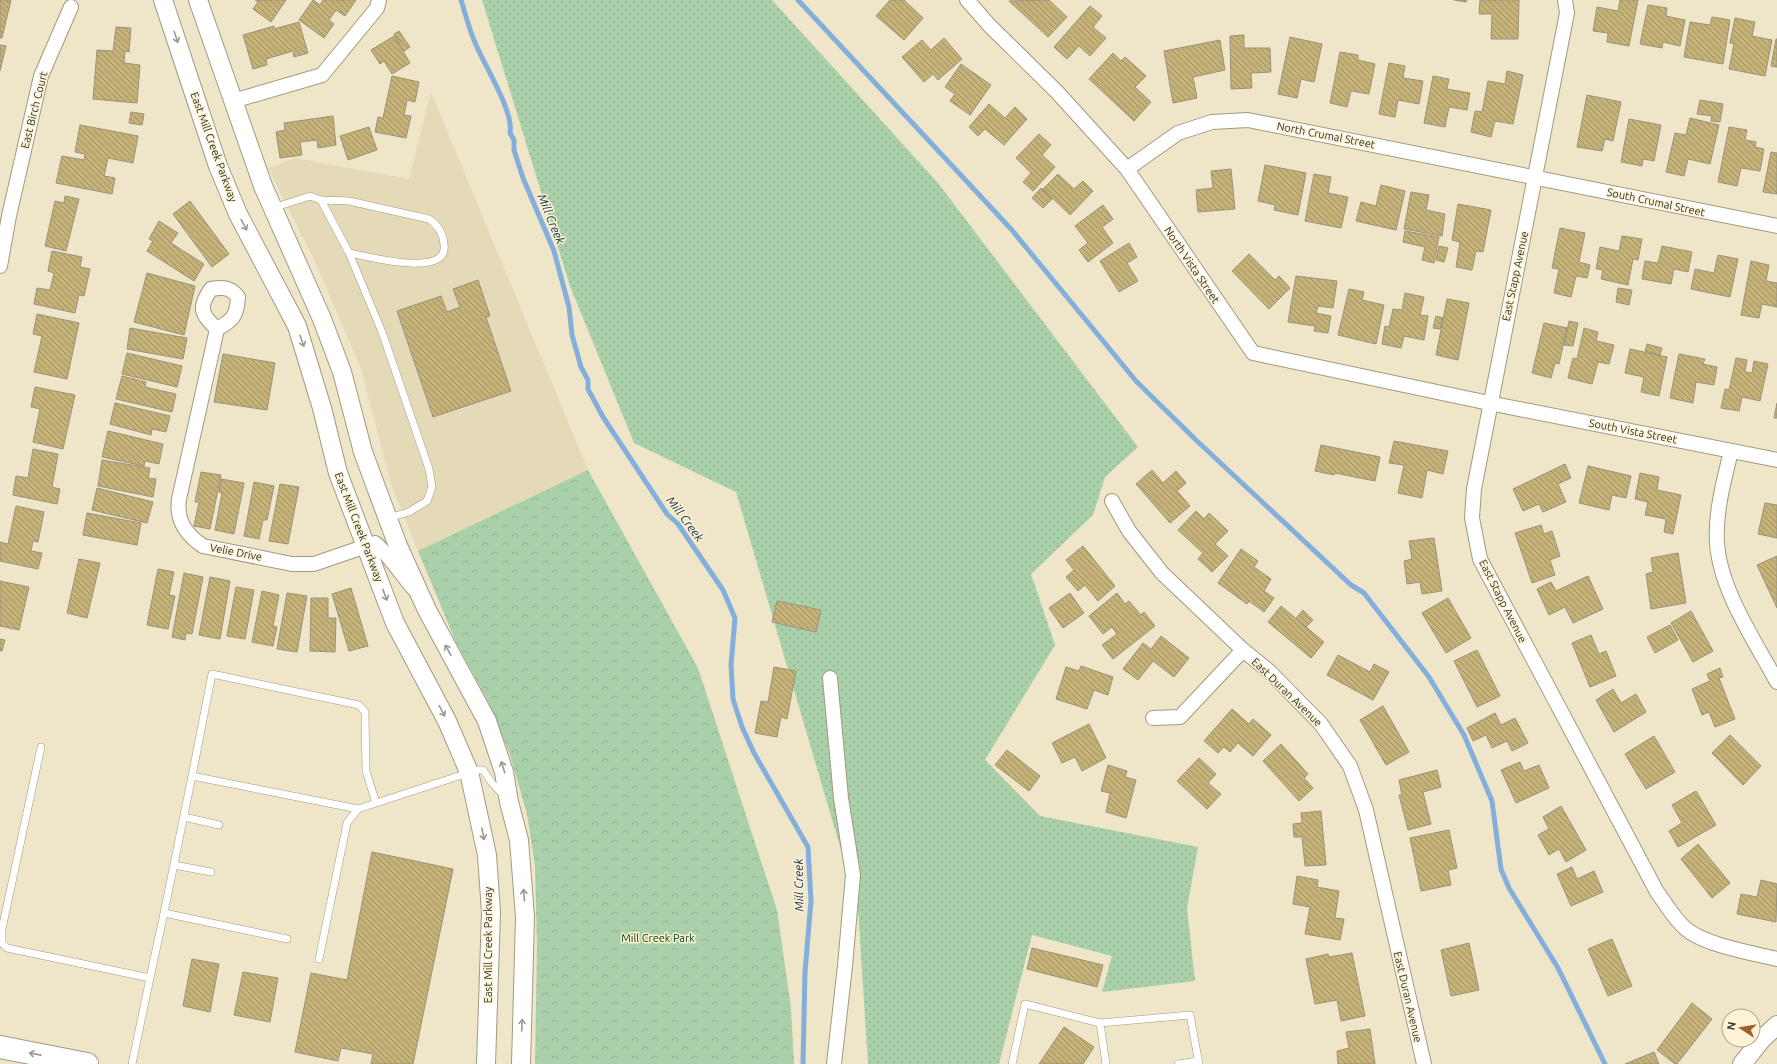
<svg xmlns="http://www.w3.org/2000/svg" width="1777" height="1064" font-family="Ubuntu,sans-serif">
  <style>
    .built { fill: #e5dab7 }
    .grass { fill: url(#grass-dots) }
    .forest { fill: url(#forest-crowns) }
    .lines { fill: none; stroke-linecap: round; stroke-linejoin: round }
    .stream { stroke: #85afdb; stroke-width: 5 }
    .building { fill: url(#building-back-hatch); stroke: #9b9379 }
    .service-casing { stroke: #a2997f; stroke-width: 8 }
    .minor-casing { stroke: #a2997f; stroke-width: 16 }
    .tertiary-casing { stroke: #a2997f; stroke-width: 20 }
    .primary-casing { stroke: #a2997f; stroke-width: 24 }
    .service { stroke: #fff; stroke-width: 7 }
    .minor { stroke: #fff; stroke-width: 14 }
    .tertiary { stroke: #fff; stroke-width: 18 }
    .primary { stroke: #fff; stroke-width: 22 }
    .oneway { stroke: #9a9893 }
    .labels { text-anchor: middle; stroke-width: 3; stroke-linejoin: round; paint-order: stroke }
    .street-label { font-size: 11px; fill: #353227; stroke: #fcf3d7 }
    .park-label { font-size: 11px; fill: #00450b; stroke: #fcf3d7 }
    .water-label { font-size: 12px; font-style: italic; fill: #0b2b48; stroke: #fcf3d7 }
  </style>
  <defs>
    <pattern id="grass-dots" width="8" height="8" patternUnits="userSpaceOnUse"><rect width="8" height="8" fill="#a9d0a9"/><path d="M2 2h.1M6 6h.1" fill="none" stroke="#92b391" stroke-width="1.8" stroke-linecap="round"/></pattern>
    <pattern id="forest-crowns" width="20" height="18" patternUnits="userSpaceOnUse"><rect width="20" height="18" fill="#a9d0a9"/><path d="M2 6a3 3 0 1 1 6 0M12 15a3 3 0 1 1 6 0" fill="none" stroke="#92b391"/></pattern>
    <pattern id="building-back-hatch" width="6" height="6" patternUnits="userSpaceOnUse"><rect width="6" height="6" fill="#c4b278"/><path d="M-1 5l2 2M0 0l6 6M5-1l2 2" fill="none" stroke="#a09162"/></pattern>
  </defs>
  <rect width="100%" height="100%" fill="#efe6ca"/>
  <!-- built -->
  <path class="built" d="M431,92L588,470L418,551L391,484L361,369L317,266L268,168L295,158L409,179Z"/>
  <!-- grass -->
  <path class="grass" d="M482,0H772L938,183L1138,447L1105,477L1093,515L1031,574L1055,645L985,760L1040,816L1198,847L1187,908L1195,981L1102,992L1112,956L1032,935L999,1064H868L858,908L736,492L634,443L570,286Z"/>
  <!-- forest -->
  <path class="forest" d="M588,470L698,668L777,910L791,1008L794,1064H535L537,946L535,866L527,814L510,755L489,703L455,640L418,551Z"/>
  <g class="lines">
    <!-- stream -->
    <path class="stream" d="M461,0C466,16 470,33 477,47C486,68 514,112 510,133L514,140V150L523,178L554,251L569,307L572,335L581,367L588,380V389L603,417L667,514L678,524L723,590L735,618L731,665L733,699L742,727L754,753L808,847L811,901L805,972L803,1064
      M798,0L1011,229L1136,381L1196,440L1351,585L1364,593L1429,677L1464,735L1492,801L1501,869L1509,888L1558,968L1605,1064"/>
  </g>
  <!-- building -->
  <path class="building" d="M0,0H11L2,38H0Z
    M255,0H286L271,22L253,9L258,2Z
    M313,0L320,5L323,0H356L345,16L336,10L329,20L334,24L324,38L299,20Z
    M890,0H904L923,18L904,40L876,16Z
    M1049,0L1067,17L1048,37L1009,1Z
    M1454,0H1467L1466,2Z
    M1480,0H1519L1518,39H1491L1492,14H1479Z
    M1620,0H1638L1629,46L1607,42L1608,33L1593,31L1597,7L1618,11Z
    M1648,5L1667,8L1666,16L1685,20L1680,46L1663,42L1662,48L1640,44Z
    M1090,6L1102,16L1093,27L1106,38L1090,56L1079,46L1067,59L1054,47Z
    M1712,17L1730,20L1723,64L1684,57L1690,22L1710,25Z
    M1735,18L1755,22L1752,36L1772,40L1765,76L1729,69L1734,44L1730,43Z
    M299,22L308,53L294,57L293,51L266,59L267,65L253,69L243,35L274,26V29Z
    M116,27L131,28L129,52L125,51L124,63L140,65L137,103L93,99L97,50L113,51Z
    M399,31L410,47L404,51L394,34Z
    M1244,35V48H1270L1271,72L1251,73L1252,88L1231,89L1230,36Z
    M394,36L410,63L392,74L384,61L380,64L371,50Z
    M1290,37L1322,44L1314,82L1301,79L1297,98L1278,94Z
    M944,38L962,59L938,80L933,74L924,82L902,57L922,40L931,50Z
    M1776,39H1777V67L1771,66Z
    M1220,40L1225,70L1193,77L1197,98L1173,103L1164,51Z
    M0,45L6,46L0,71Z
    M1340,52L1358,55V60L1375,64L1369,94L1351,91L1347,107L1330,103Z
    M1113,53L1121,61L1125,57L1146,76L1135,87L1151,102L1134,121L1089,79Z
    M1389,63L1405,66L1403,78L1423,81L1419,104L1398,100L1395,117L1379,114Z
    M961,64L991,85L970,115L950,101L955,94L945,87Z
    M1507,71L1523,75L1513,124L1495,121L1491,137L1471,132L1475,111L1482,112L1488,81L1505,84Z
    M392,76L419,82L415,102L407,100L404,115L411,116L406,138L375,132L378,117L383,118Z
    M1433,76L1449,79L1447,89L1470,93L1467,110L1449,107L1445,127L1424,123Z
    M1587,95L1621,102L1613,141L1605,139L1602,151L1577,147Z
    M1700,100L1723,104L1720,122L1711,121L1712,116L1697,114Z
    M989,104L1005,118L1015,107L1027,119L1004,145L985,129L978,136L969,127Z
    M131,112L144,114L142,125L129,123Z
    M333,116L336,145L318,148L317,140L300,142L302,155L280,158L276,132L285,130L284,123Z
    M1690,118L1719,125L1710,164L1688,159L1684,176L1666,172L1675,133L1686,135Z
    M1629,119L1661,125L1654,161L1643,159L1642,166L1621,162Z
    M80,125L138,136L133,163L108,158L104,176L115,178L112,194L56,183L62,156L84,160L85,154L75,152Z
    M369,127L377,150L348,160L340,136Z
    M1729,127L1747,130L1745,140L1756,142L1755,147L1764,149L1760,171L1741,168L1737,186L1718,182Z
    M1039,134L1051,145L1042,155L1055,167L1033,191L1023,182L1031,173L1016,158Z
    M1771,152L1777,153V194L1763,192Z
    M1265,165L1306,173L1298,215L1274,210L1275,205L1258,201Z
    M1231,169L1235,209L1198,212L1196,190L1213,188L1211,171Z
    M1058,174L1074,189L1083,181L1093,191L1070,215L1043,189Z
    M1314,174L1331,177L1328,193L1348,197L1341,228L1305,221Z
    M1381,185L1405,191L1396,230L1356,221L1361,202L1376,206Z
    M1041,188L1052,199L1043,208L1032,198Z
    M1411,192L1429,195L1426,210L1445,214L1442,236L1404,229Z
    M65,196L79,199L66,251L45,246L55,201L64,203Z
    M190,201L229,254L212,267L173,214Z
    M1458,204L1491,210L1483,252L1476,251L1472,270L1456,267L1460,242L1452,240Z
    M1103,205L1113,219L1102,227L1113,243L1088,262L1079,250L1088,243L1075,226Z
    M159,221L178,233L171,243L204,264L194,281L147,251L153,241L149,239Z
    M1560,228L1585,233L1579,262L1590,265L1587,278L1576,276L1571,297L1554,293L1559,269L1552,268Z
    M1405,231L1439,237L1434,263L1422,260L1425,247L1403,242Z
    M1622,236L1642,239L1638,260L1633,259L1628,285L1601,279L1603,270L1596,269L1600,247L1619,251Z
    M1129,243L1137,257L1127,263L1138,281L1119,292L1100,261Z
    M1439,246L1448,248L1444,262L1436,260Z
    M1662,246L1692,252L1688,272L1674,269L1671,284L1642,279L1645,261L1658,263Z
    M52,251L82,257L80,267L90,269L84,296L79,295L75,313L34,304L37,288L50,290L54,273L48,271Z
    M1249,254L1275,280L1279,276L1290,288L1269,309L1232,271Z
    M1718,255L1738,259L1730,297L1691,289L1695,269L1714,273Z
    M1751,261L1769,265L1766,281L1777,283V307L1762,304L1759,318L1741,315Z
    M147,273L195,286L184,335L134,322Z
    M1296,276L1337,281L1333,308L1318,306L1316,313L1331,316L1328,333L1314,331L1315,326L1288,322Z
    M478,280L490,316L486,317L511,391L433,417L397,311L441,296L447,312L460,307L453,289Z
    M1618,288L1632,290L1629,305L1616,302Z
    M1349,289L1364,292L1362,300L1384,305L1376,344L1338,335Z
    M1405,293L1424,297L1420,315L1428,316L1424,340L1404,336L1401,348L1382,344L1385,326L1389,327L1393,309L1402,310Z
    M1447,299L1469,303L1458,360L1436,355Z
    M37,314L79,323L67,379L34,372L42,336L33,334Z
    M1436,316L1443,318L1440,329L1433,328Z
    M1569,321L1578,323L1573,346L1564,345Z
    M1544,323L1567,328L1559,364L1555,363L1551,378L1532,373Z
    M130,328L187,338L183,359L127,349Z
    M1584,328L1598,332L1596,341L1614,345L1609,364L1598,362L1592,384L1568,378L1573,358L1577,359Z
    M1647,344L1662,348L1660,355L1645,351Z
    M1630,349L1667,357L1659,396L1641,392L1644,377L1625,373Z
    M127,353L182,366L177,387L122,374Z
    M223,354L275,363L267,410L214,402Z
    M1679,354L1705,359L1703,364L1717,367L1714,385L1696,382L1693,403L1670,398Z
    M1736,358L1747,360L1745,372L1752,373L1754,361L1768,364L1760,401L1742,397L1739,411L1721,408L1725,389L1729,390Z
    M122,376L146,382L145,387L176,394L172,412L116,399Z
    M35,387L75,395L63,449L33,442L40,409L31,407Z
    M115,403L170,416L166,432L152,429L151,435L110,424Z
    M1777,403V418H1774Z
    M108,431L163,444L159,464L145,461L144,466L102,457Z
    M1394,441L1448,451L1443,474L1427,470L1422,498L1398,493L1404,465L1389,463Z
    M1321,445L1380,457L1375,481L1335,473L1334,475L1315,471Z
    M33,449L58,454L52,487L60,489L57,504L13,495L16,476L28,478Z
    M102,460L150,468L148,478L156,479L153,497L98,486Z
    M1565,464L1571,478L1558,484L1566,502L1543,512L1539,504L1523,511L1513,489Z
    M1588,466L1631,476L1626,498L1612,495L1609,510L1579,503Z
    M1152,470L1163,483L1176,471L1186,483L1177,491L1190,506L1170,523L1136,484Z
    M201,472L221,475L210,529L194,526L199,502H195Z
    M1640,473L1659,477L1657,490L1681,495L1673,534L1664,532L1666,519L1645,515L1648,502L1635,499Z
    M221,479L244,483L234,534L215,530L222,493L219,492Z
    M254,482L274,486L267,520H263L259,539L244,536Z
    M280,484L299,487L288,544L269,541Z
    M97,488L153,502L147,523L92,510Z
    M1765,503L1777,505V538L1758,534Z
    M16,506L44,512L38,542L33,541L31,551L42,553L38,569L0,561V542L8,544Z
    M1196,511L1204,519L1209,513L1228,531L1215,544L1228,556L1212,572L1198,559L1203,553L1178,530Z
    M87,513L141,523L137,545L83,535Z
    M1541,525L1544,534L1552,531L1560,556L1550,560L1555,575L1532,583L1515,533Z
    M1434,538L1442,591L1422,594L1420,582L1407,584L1404,561L1412,559L1409,541Z
    M1083,546L1115,586L1098,601L1085,585L1078,591L1066,577L1074,570L1066,560Z
    M1241,549L1258,561L1254,567L1271,579L1264,591L1274,598L1264,612L1249,601L1247,604L1218,583Z
    M1678,553L1686,603L1651,609L1646,574L1653,572L1651,558Z
    M1777,556V608L1757,565Z
    M79,559L100,563L87,618L67,613Z
    M158,569L174,572L169,595L175,596L168,629L147,625Z
    M184,573L203,577L192,634L186,633L185,640L172,637Z
    M1588,576L1603,609L1573,623L1565,607L1549,615L1537,589L1551,582L1556,591Z
    M210,577L230,581L220,639L199,635Z
    M0,581L29,587L19,630L0,626Z
    M236,587L254,590L245,639L227,636Z
    M351,588L368,646L349,651L332,594Z
    M262,591L279,595L273,626L277,627L273,646L252,642Z
    M287,593L307,596L297,652L277,649Z
    M1070,593L1084,613L1063,628L1049,608Z
    M1117,593L1125,604L1129,601L1141,615L1144,612L1155,626L1113,659L1102,645L1117,634L1112,627L1103,634L1089,616Z
    M311,598H328V618H336L335,652L310,651Z
    M1448,598L1471,638L1446,653L1422,613Z
    M777,601L821,610L816,632L772,622Z
    M1281,606L1324,642L1311,658L1268,622Z
    M1303,610L1313,620L1306,627L1296,618Z
    M1691,611L1713,651L1693,662L1671,623Z
    M1670,625L1678,640L1655,653L1647,637Z
    M1591,635L1599,654L1606,651L1616,676L1590,687L1572,643Z
    M1161,636L1189,658L1174,677L1153,661L1138,680L1123,669L1143,643L1151,649Z
    M0,639L5,640L2,651H0Z
    M1477,650L1500,696L1477,707L1454,661Z
    M1338,655L1370,672L1374,664L1389,672L1373,700L1327,675Z
    M1081,666L1113,677L1108,695L1094,690L1087,709L1056,699L1066,667L1079,671Z
    M774,667L796,671L787,719L781,717L777,737L755,733L761,701L768,702Z
    M1720,668L1723,677L1719,678L1735,719L1715,727L1709,712L1702,715L1692,689L1710,681L1707,674Z
    M1613,689L1621,703L1636,694L1646,712L1614,732L1596,700Z
    M1383,706L1409,752L1386,765L1360,720Z
    M1232,709L1249,724L1253,719L1271,735L1253,756L1238,743L1230,752L1224,747L1218,753L1204,741Z
    M1495,713L1501,725L1515,718L1528,743L1512,751L1507,741L1492,748L1486,735L1473,741L1467,728Z
    M1089,724L1106,758L1082,771L1075,757L1062,763L1052,743Z
    M1730,735L1761,766L1743,785L1712,753Z
    M1654,736L1675,772L1646,789L1625,754Z
    M1281,744L1308,774L1304,778L1313,788L1299,801L1263,761Z
    M1007,750L1040,776L1029,791L995,765Z
    M1199,758L1216,774L1208,783L1221,794L1207,809L1177,781Z
    M1520,762L1524,771L1539,765L1549,788L1516,803L1501,770Z
    M1108,765L1127,771L1125,777L1136,780L1126,818L1106,812L1110,793L1101,791Z
    M1437,770L1441,787L1423,792L1431,824L1408,830L1399,795H1402L1399,780Z
    M1696,791L1716,825L1678,847L1669,831L1682,823L1672,805Z
    M1561,806L1586,850L1566,862L1559,849L1549,855L1538,835L1549,829L1543,817Z
    M1321,811L1326,865L1305,866L1302,837H1294L1293,824L1302,823L1301,813Z
    M1449,830L1457,868L1448,870L1451,885L1421,891L1410,838Z
    M1698,844L1730,883L1712,898L1681,859Z
    M372,852L453,869L413,1064H371L373,1054L341,1048L338,1061L295,1052L311,973L347,980Z
    M1572,867L1577,879L1594,871L1603,892L1571,906L1557,874Z
    M1297,876L1318,880L1317,887L1339,891L1335,918L1344,919L1340,940L1305,934L1310,907L1293,904Z
    M1761,880L1777,884L1776,922L1737,914L1741,894L1757,897Z
    M1612,939L1632,986L1608,996L1588,949Z
    M1469,943L1479,990L1451,996L1441,950Z
    M1032,948L1103,965L1097,987L1027,969Z
    M1352,953L1365,1016L1341,1021L1337,1000L1315,1004L1306,959L1328,954L1329,957Z
    M192,959L219,964L210,1012L183,1006Z
    M243,972L278,978L270,1022L234,1015Z
    M1692,1003L1712,1019L1677,1064H1675L1657,1050Z
    M1064,1027L1094,1047L1083,1064H1039Z
    M1370,1029L1375,1064H1338L1337,1051L1349,1048L1346,1032Z
    M1654,1052L1659,1064H1625Z"/>
  <g class="lines">
    <defs>
      <path id="service" d="M321,200L349,201L429,219C438,225 443,233 444,244C450,279 365,256 349,253
        M273,208L310,196L321,200L349,253L382,332L429,469L432,487L427,501L409,512L388,518
        M41,747L2,929V943L7,948L150,978L164,913L287,939
        M358,809L192,776L212,674L359,705L365,712L366,771L376,803
        M184,817L219,825
        M174,865L211,872
        M164,913L192,776
        M319,959L347,823L358,809L477,770H483L492,783L504,796
        M1100,1023L1106,1064
        M132,1064L150,978
        M1012,1064L1025,1004L1100,1023L1190,1015L1199,1064
        M1178,1064L1198,1061"/>
      <path id="minor" d="M967,0L989,25L1057,92L1127,169L1253,353L1489,403L1777,460
        M1565,0L1567,13L1474,489L1472,518L1480,559L1657,892C1666,904 1674,919 1686,929C1705,945 1752,953 1777,959
        M233,101L322,75L377,8L379,0
        M1127,169L1178,133L1212,122L1248,120L1777,226
        M0,266L9,216L41,76L71,7
        M217,329C201,315 198,307 211,289C223,287 230,287 238,297C237,316 233,320 217,329L179,499C176,520 185,534 203,546L292,564H314L375,543C380,545 407,581 414,589
        M1731,451C1724,481 1715,512 1717,543C1720,590 1755,641 1777,682
        M1112,501L1129,531L1162,573L1243,650L1270,672L1321,724L1350,766L1366,810L1424,1064
        M830,678L841,798L853,875L845,966L834,1064
        M1153,718L1180,717L1243,650"/>
      <path id="tertiary" d="M163,0L218,166L238,214L297,326L322,408L338,473L395,623L447,721L469,772L487,855L491,912L486,1064
        M198,0L263,186L322,319L342,372L363,452L398,546L427,610L487,721L504,772L509,802L519,840L525,917L521,1064
        M1742,1064L1762,1039L1777,1025"/>
      <path id="primary" d="M0,1047L87,1064"/>
    </defs>
    <!-- service casing -->
    <use href="#service" class="service-casing"/>
    <!-- minor casing -->
    <use href="#minor" class="minor-casing"/>
    <!-- tertiary casing -->
    <use href="#tertiary" class="tertiary-casing"/>
    <!-- primary casing -->
    <use href="#primary" class="primary-casing"/>
    <!-- service -->
    <use href="#service" class="service"/>
    <!-- minor -->
    <use href="#minor" class="minor"/>
    <!-- tertiary -->
    <use href="#tertiary" class="tertiary"/>
    <!-- primary -->
    <use href="#primary" class="primary"/>
  </g>
  <!-- one-way arrows -->
  <defs><path id="oneway-shaft" d="M-6 0H5M1.5-3L5.5 0L1.5 3" fill="none" stroke-width="1.6" stroke-linecap="round" stroke-linejoin="round"/></defs>
  <g class="oneway">
    <use href="#oneway-shaft" transform="translate(176 37) rotate(72)"/>
    <use href="#oneway-shaft" transform="translate(244 225) rotate(62)"/>
    <use href="#oneway-shaft" transform="translate(302 341) rotate(71)"/>
    <use href="#oneway-shaft" transform="translate(385 595) rotate(69)"/>
    <use href="#oneway-shaft" transform="translate(448 650) rotate(-119)"/>
    <use href="#oneway-shaft" transform="translate(442 711) rotate(62)"/>
    <use href="#oneway-shaft" transform="translate(503 767) rotate(-107)"/>
    <use href="#oneway-shaft" transform="translate(483 834) rotate(79)"/>
    <use href="#oneway-shaft" transform="translate(524 895) rotate(-95)"/>
    <use href="#oneway-shaft" transform="translate(522 1025) rotate(-88)"/>
    <use href="#oneway-shaft" transform="translate(35 1054) rotate(-169)"/>
  </g>
  <g class="labels">
    <!-- street labels -->
    <g class="street-label">
      <text transform="translate(34 110) rotate(-76)" y="4">East Birch Court</text>
      <text transform="translate(1326 135) rotate(11)" y="4">North Crumal Street</text>
      <text transform="translate(214 147) rotate(70)" y="4">East Mill Creek Parkway</text>
      <text transform="translate(1656 202) rotate(12)" y="4">South Crumal Street</text>
      <text transform="translate(1192 265) rotate(56)" y="4">North Vista Street</text>
      <text transform="translate(1515 276) rotate(-78)" y="4">East Stapp Avenue</text>
      <text transform="translate(1633 431) rotate(11)" y="4">South Vista Street</text>
      <text transform="translate(359 527) rotate(69)" y="4">East Mill Creek Parkway</text>
      <text transform="translate(236 552) rotate(11)" y="4">Velie Drive</text>
      <text transform="translate(1503 601) rotate(63)" y="4">East Stapp Avenue</text>
      <text transform="translate(1287 692) rotate(44)" y="4">East Duran Avenue</text>
      <text transform="translate(488 945) rotate(-90)" y="4">East Mill Creek Parkway</text>
      <text transform="translate(1408 997) rotate(77)" y="4">East Duran Avenue</text>
    </g>
    <!-- park labels -->
    <g class="park-label">
      <text x="658" y="942">Mill Creek Park</text>
    </g>
    <!-- water labels -->
    <g class="water-label">
      <text transform="translate(551 219) rotate(68)" y="4">Mill Creek</text>
      <text transform="translate(685 519) rotate(53)" y="4">Mill Creek</text>
      <text transform="translate(799 885) rotate(-91)" y="4">Mill Creek</text>
    </g>
  </g>
  <!-- north arrow -->
  <g transform="translate(1741 1028) rotate(282)"><circle r="19" fill="#fcf3d7" stroke="#aca691"/>
  <path d="M0-3L7 15L0 10L-7 15Z" fill="#9f5e2a"/>
  <text y="-6" font-size="11" font-weight="bold" text-anchor="middle" fill="#353227">N</text>
  </g>
</svg>
